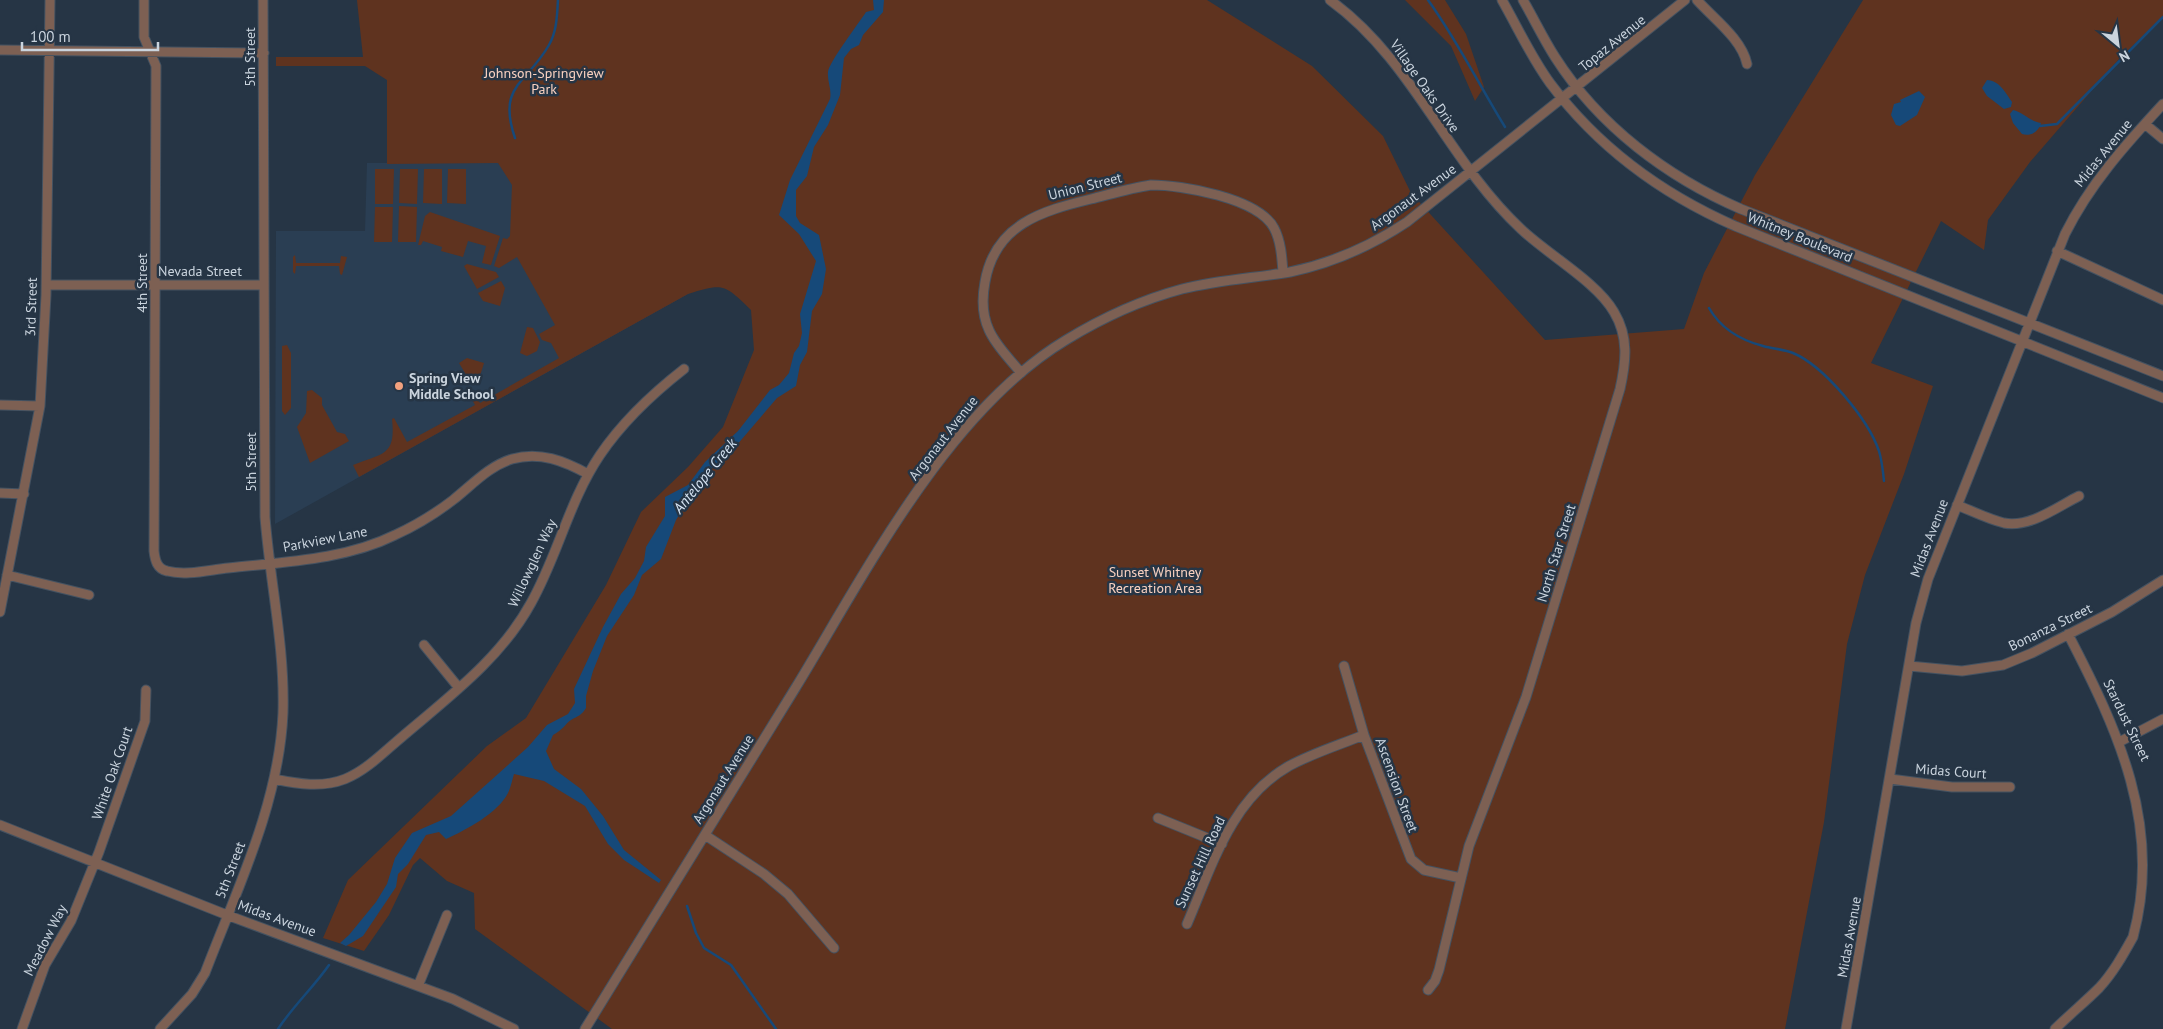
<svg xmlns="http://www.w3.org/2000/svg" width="2163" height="1029" font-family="'PT Sans',sans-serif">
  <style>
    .built { fill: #2a3e53 }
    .green { fill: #5f331f }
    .water { fill: #164979 }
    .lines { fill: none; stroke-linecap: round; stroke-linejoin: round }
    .stream { stroke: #164979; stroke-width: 2.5 }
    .minor-casing { stroke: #445261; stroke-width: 11 }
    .minor { stroke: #7d6053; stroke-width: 9 }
    .poi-dot { fill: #f2a17e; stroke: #263545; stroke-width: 2 }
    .labels { text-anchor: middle; stroke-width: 5; stroke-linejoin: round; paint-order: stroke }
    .street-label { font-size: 14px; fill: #cad4de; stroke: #263545 }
    .park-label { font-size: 14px; fill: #f9d1c0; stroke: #263545 }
    .poi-label { font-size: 14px; font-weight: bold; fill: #cad4de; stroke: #263545; text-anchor: start }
    .water-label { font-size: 15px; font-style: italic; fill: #d8e6f5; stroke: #263545 }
  </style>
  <rect width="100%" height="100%" fill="#263545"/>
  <!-- built -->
  <path class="built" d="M367,163H498L749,260L275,524L276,231H365Z"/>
  <!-- green -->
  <path class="green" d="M357,0H1207L1312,66L1383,136L1411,193L1545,340L1684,329L1704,273L1755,175L1863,0H2163V17L2119,59L2030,162L1988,220L1984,250L1941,221L1871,363L1933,386L1904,474L1865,575L1847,644L1824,822L1785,1029H612L475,929L474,893L447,881L420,858L413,865L389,915L364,951L323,938L348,880L487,746L526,718L606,585L641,512L688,467L723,427L754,350L751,310C724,284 724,283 688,294L359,477L353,465C383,453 396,456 392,419L394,418L407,442L475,405L467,391L471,388L480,403L559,358L551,343L542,340L539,334L555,325L517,257L499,268L494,266L503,238L507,239L510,236L512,185L498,163L387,164V80L365,66H276V57H363Z
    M1405,0H1445L1466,34L1484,87L1475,101L1451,46Z
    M375,169H394L393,204H375Z
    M400,169H418L417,204L399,203Z
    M424,169H442V204L423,203Z
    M448,169H466V204L447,203Z
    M399,206L417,207L416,242H398Z
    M375,207H393L392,242H374Z
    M430,212L500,236L491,265L482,263L486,246L468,241L463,257L441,251L442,247L423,241L421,245H418L425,216Z
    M295,255L296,263H340L341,256L347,257L342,275L340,274L339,266H296L295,274L293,272V257Z
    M467,264L496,272L499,277L477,289L464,266Z
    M501,281L505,288L500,306L483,301L478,293Z
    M527,327L533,328L540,342L537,351L527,356L520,353Z
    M287,345L291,353V408L285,415L282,411V346Z
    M467,358L484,363L479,379L471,383L459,363Z
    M312,390L322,398V405L337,432L345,434L349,441L310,463L297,427L306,413L307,391Z"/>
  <!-- water -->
  <path class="water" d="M873,0H884L883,12L863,35L859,45L851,49L844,58L840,95L828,125L814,147L807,176L796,190V216L800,223L819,235L826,269L822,294L812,311L807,352L800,365L796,386L777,398L736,446L712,468L691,496L676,520L661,559L642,575L634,595L607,636L593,671L586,696V708C582,715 578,716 571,720C565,724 563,730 553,735L546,751L554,769L581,789L603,816L624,850L661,880L659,883L624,860L608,844L585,806L544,781L514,774C512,780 511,787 508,793C498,813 466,830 446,839L439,832L426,835L408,864L398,874L396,887L363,936L346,946L340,943L349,935L376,902L387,884L395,858L412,833L451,816L528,747L547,725L568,714L575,703L574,689L603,627L621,594L635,578L644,561L646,547L665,516V497L688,485L705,462L738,431L770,390L779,385L789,373L794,353L799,346L802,333L800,314L816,261L799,234L779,215L790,180L830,99C832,89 827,81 828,72C829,62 859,23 866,12L874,10Z
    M1987,80C2000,81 2005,92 2012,102L2011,107L2004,109L1987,96L1982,88Z
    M1919,91L1925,97L1917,115L1900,126L1896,125L1891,115L1894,104L1901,102L1900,100Z
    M2013,110C2023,112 2029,121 2041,123C2039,131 2031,137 2022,134L2013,123L2010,114Z"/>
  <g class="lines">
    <!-- stream -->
    <path class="stream" d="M1428,0C1457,40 1479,85 1505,127
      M2040,126L2057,124L2163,17
      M515,138C497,85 526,85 549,45C557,31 557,15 558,0
      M1709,308C1721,329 1740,340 1763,346C1773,349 1783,349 1793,353C1824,366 1868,419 1879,451C1882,461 1883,471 1884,481
      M687,906L696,933L704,948L731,965L776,1029
      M278,1029C293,1006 313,988 329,965"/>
    <defs>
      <path id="minor" d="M144,0V37L156,66L154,551C155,560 157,569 167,571C186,576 209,570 228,568C282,562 345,560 395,535C415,526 436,513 453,500C472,485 489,466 512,459C540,451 564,461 588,474
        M1330,0C1413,60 1447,160 1521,229C1547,254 1597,282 1614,312C1629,337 1626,362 1620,389L1526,697L1469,846L1439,970L1435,981L1428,990
        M1502,0C1518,28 1531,57 1550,83C1598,147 1662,194 1735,226L2163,398
        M1523,0C1534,19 1543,38 1555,57C1599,126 1667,177 1741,209L2163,376
        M1697,0C1713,18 1742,39 1747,64
        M0,50L264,53
        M2145,124L2163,139
        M2057,251L2163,300
        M46,285H264
        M1021,373C1010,359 996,346 989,330C982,315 982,298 985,282C995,224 1042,211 1091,199C1111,194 1131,188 1151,185C1182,185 1258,198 1274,228C1281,241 1282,258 1283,273
        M0,405L40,406
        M0,493L24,494
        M1957,505C1972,511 1988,519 2004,523C2030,528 2057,507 2079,496
        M7,575L89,595
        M0,612L40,406L46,295L50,0
        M424,645L459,688
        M1344,666L1364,735L1411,859L1424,870L1461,878
        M1909,666L1962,671L2003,665L2032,653L2112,612L2163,580
        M2123,740L2163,719
        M274,779C298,784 322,788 345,779C367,770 385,751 403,736C450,696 501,658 531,603C558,555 569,501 600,455C623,421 652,394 684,369
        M1890,779L1952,787H2010
        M1158,818L1222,844
        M0,825L227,915L453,999L514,1029
        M705,835L764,874L788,894L834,948
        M1187,924C1212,866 1231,799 1289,766C1313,753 1339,745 1364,735
        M418,986L447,915
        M22,1029L45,965L71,921L99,852L145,721L146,690
        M160,1029L192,994L205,973C237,889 279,804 283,713C285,647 270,582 265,517L263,0
        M585,1029C656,915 726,801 796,687C866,572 948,411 1066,340C1102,318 1141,300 1182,289C1218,280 1254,278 1290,272C1333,263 1371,246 1407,222L1685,0
        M1846,1029L1916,623L1928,579L2065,234C2090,184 2125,145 2163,104
        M2055,1029C2069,1015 2085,1002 2099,988C2113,973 2123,955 2133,937C2163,827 2118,730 2068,634"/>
    </defs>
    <!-- minor casing -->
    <use href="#minor" class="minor-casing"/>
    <!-- minor -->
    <use href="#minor" class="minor"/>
  </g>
  <!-- markers -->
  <circle class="poi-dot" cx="399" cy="386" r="5"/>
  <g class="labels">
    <!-- street labels -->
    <g class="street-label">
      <text transform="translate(1612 43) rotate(-39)" y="5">Topaz Avenue</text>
      <text transform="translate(250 57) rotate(-90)" y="5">5th Street</text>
      <text transform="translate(1425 86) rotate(55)" y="5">Village Oaks Drive</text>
      <text transform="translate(2103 153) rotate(-51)" y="5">Midas Avenue</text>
      <text transform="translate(1085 186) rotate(-14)" y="5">Union Street</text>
      <text transform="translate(1413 197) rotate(-36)" y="5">Argonaut Avenue</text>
      <text transform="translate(1800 237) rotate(22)" y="5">Whitney Boulevard</text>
      <text x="200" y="276">Nevada Street</text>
      <text transform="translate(142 283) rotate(-90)" y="5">4th Street</text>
      <text transform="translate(31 307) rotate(-88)" y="5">3rd Street</text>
      <text transform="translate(943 438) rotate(-52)" y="5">Argonaut Avenue</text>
      <text transform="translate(251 462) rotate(-90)" y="5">5th Street</text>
      <text transform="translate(1929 538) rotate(-69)" y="5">Midas Avenue</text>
      <text transform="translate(325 539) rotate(-11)" y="5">Parkview Lane</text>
      <text transform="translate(1556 553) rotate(-73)" y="5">North Star Street</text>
      <text transform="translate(532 563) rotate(-65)" y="5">Willowglen Way</text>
      <text transform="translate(2050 627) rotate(-26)" y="5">Bonanza Street</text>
      <text transform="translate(2127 720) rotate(64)" y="5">Stardust Street</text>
      <text transform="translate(1951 771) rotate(4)" y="5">Midas Court</text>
      <text transform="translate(112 773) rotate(-71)" y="5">White Oak Court</text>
      <text transform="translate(723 779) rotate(-58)" y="5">Argonaut Avenue</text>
      <text transform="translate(1397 785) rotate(70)" y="5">Ascension Street</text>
      <text transform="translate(1200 862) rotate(-65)" y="5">Sunset Hill Road</text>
      <text transform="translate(230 870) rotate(-69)" y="5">5th Street</text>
      <text transform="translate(277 918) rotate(20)" y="5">Midas Avenue</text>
      <text transform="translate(1849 937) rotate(-80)" y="5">Midas Avenue</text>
      <text transform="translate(45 940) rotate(-63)" y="5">Meadow Way</text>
    </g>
    <!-- park labels -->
    <g class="park-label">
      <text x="544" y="78">Johnson-Springview<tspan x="544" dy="16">Park</tspan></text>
      <text x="1155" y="577">Sunset Whitney<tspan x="1155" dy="16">Recreation Area</tspan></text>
    </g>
    <!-- poi labels -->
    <g class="poi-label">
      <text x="409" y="383">Spring View<tspan x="409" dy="16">Middle School</tspan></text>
    </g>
    <!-- water labels -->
    <g class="water-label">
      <text transform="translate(705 476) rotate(-51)" y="5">Antelope Creek</text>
    </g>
  </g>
  <!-- north arrow -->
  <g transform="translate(2118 45) rotate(151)" stroke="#263545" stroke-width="4" paint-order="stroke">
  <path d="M0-4L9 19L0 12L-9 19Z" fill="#cad4de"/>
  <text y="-8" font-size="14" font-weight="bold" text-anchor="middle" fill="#cad4de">N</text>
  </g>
  <!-- scale -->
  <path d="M22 42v8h136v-8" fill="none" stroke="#cad4de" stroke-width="2.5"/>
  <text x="30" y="42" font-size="15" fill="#cad4de" stroke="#263545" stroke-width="4" paint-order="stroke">100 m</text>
</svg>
